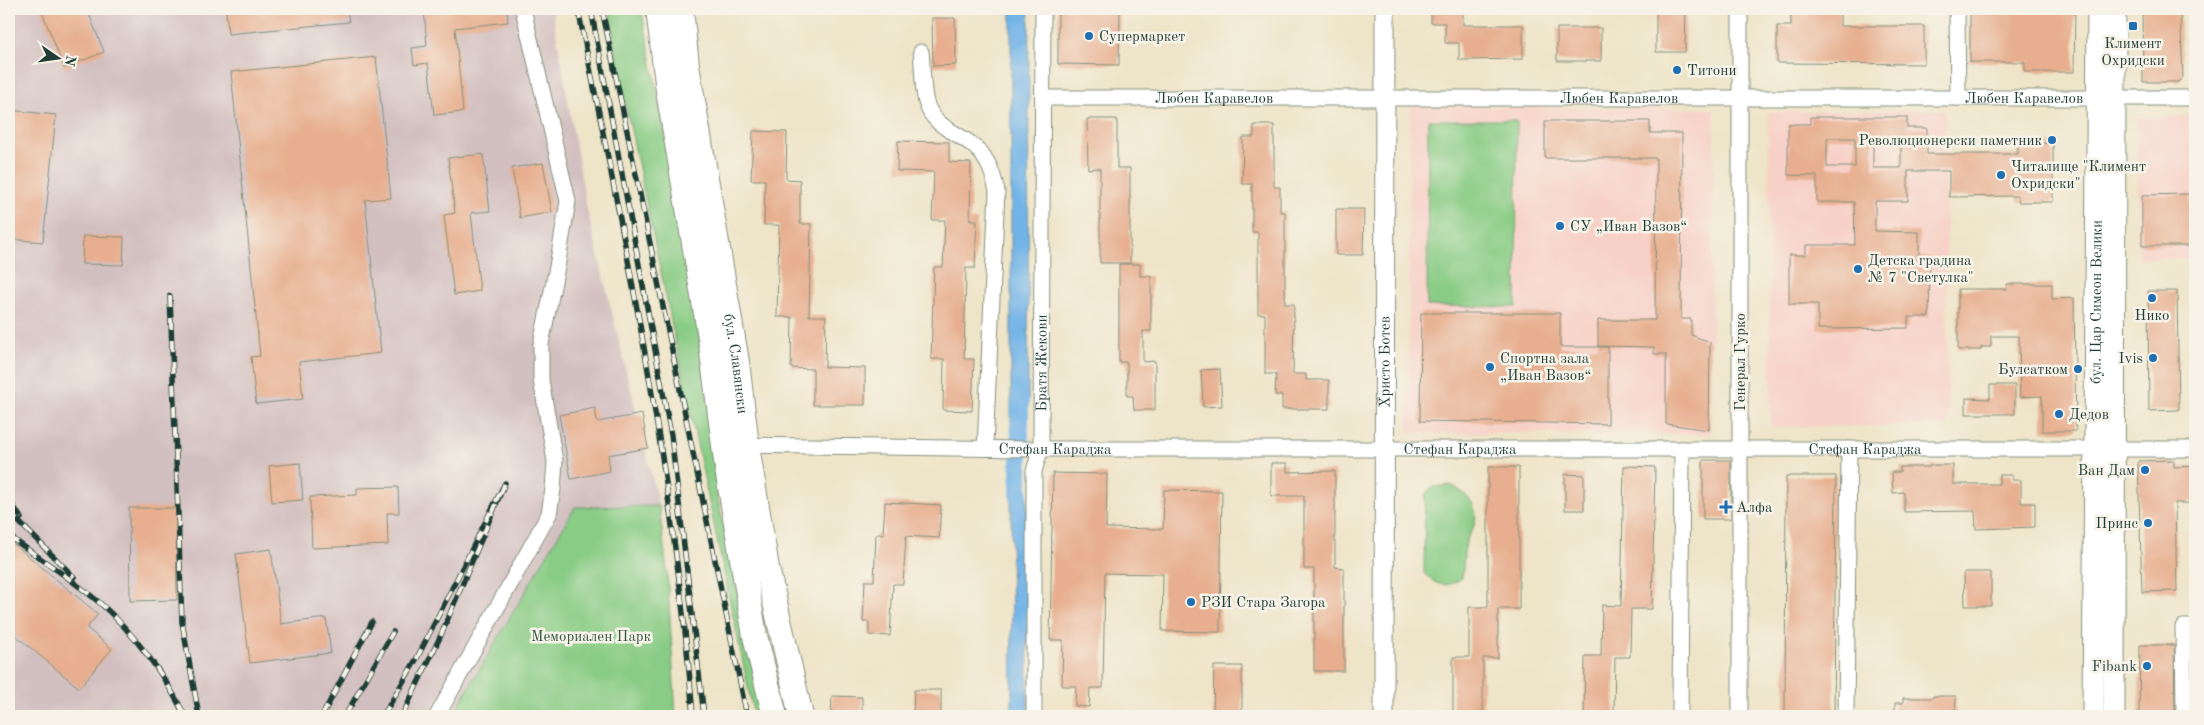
<svg xmlns="http://www.w3.org/2000/svg" width="2204" height="725" font-family="'Old Standard TT',serif">
  <style>
    .built { fill: #f7d1c7 }
    .industrial { fill: #d2bfc0 }
    .green { fill: #89cc85; stroke: #54845c }
    .water { fill: #72b4e7; stroke: #48788e }
    .lines { fill: none; stroke-linecap: round; stroke-linejoin: round }
    .canal { stroke: #72b4e7; stroke-width: 18 }
    .building { fill: #e7af8f; fill-rule: evenodd }
    .minor-casing { stroke: #86907e; stroke-width: 17 }
    .tertiary-casing { stroke: #86907e; stroke-width: 21 }
    .secondary-casing { stroke: #86907e; stroke-width: 23 }
    .primary-casing { stroke: #86907e; stroke-width: 26 }
    .minor { stroke: #fff; stroke-width: 15 }
    .tertiary { stroke: #fff; stroke-width: 19 }
    .secondary { stroke: #fff; stroke-width: 21 }
    .primary { stroke: #fff; stroke-width: 24 }
    .rail-casing { stroke: #1f3d34; stroke-width: 5.5 }
    .rail { stroke: #f7f3e8; stroke-width: 4; stroke-dasharray: 11; stroke-linecap: butt }
    .poi-dot { fill: #1f6fb2; stroke: #f7f3e8; stroke-width: 2 }
    .labels { text-anchor: middle; stroke-width: 5; stroke-linejoin: round; paint-order: stroke }
    .poi-label { font-size: 15px; fill: #1f3d34; stroke: #f7f3e8; text-anchor: start }
    .street-label { font-size: 15px; fill: #1f3d34; stroke: #f7f3e8 }
    .park-label { font-size: 15px; fill: #345a44; stroke: #f7f3e8 }
  </style>
  <rect width="100%" height="100%" fill="#f7f3e8"/>
  <filter id="ink" filterUnits="userSpaceOnUse"><feTurbulence type="fractalNoise" baseFrequency=".02" numOctaves="2"/><feDisplacementMap in="SourceGraphic" scale="10" xChannelSelector="R" yChannelSelector="G"/><feConvolveMatrix kernelMatrix="1 2 1 2 8 2 1 2 1" color-interpolation-filters="sRGB"/></filter>
  <filter id="wash" filterUnits="userSpaceOnUse"><feTurbulence type="fractalNoise" baseFrequency=".0096" numOctaves="4" result="noise"/><feDisplacementMap in="SourceGraphic" scale="20" xChannelSelector="R" yChannelSelector="G"/><feGaussianBlur stdDeviation="1.12" result="paint"/><feColorMatrix in="noise" values="0 0 0 0 0 0 0 0 0 0 0 0 0 0 0 0 0 1.4 0 .05"/><feComposite in="paint" operator="in"/></filter>
  <g filter="url(#wash)">
    <rect width="100%" height="100%" fill="#eee4c8"/>
    <!-- built -->
    <path class="built" d="M1410,106L1714,109L1710,434L1408,433Z
      M1945,110L1948,425L1771,427L1768,112Z
      M2195,116V257L2139,259L2137,118Z"/>
    <!-- industrial -->
    <path class="industrial" d="M9,9H552L586,205L659,506L575,508L452,716H9Z"/>
    <!-- green -->
    <path class="green" d="M609,9H641L648,42L691,277L713,441L716,490L763,716H754L618,68Z
      M1428,120H1517L1516,307L1427,306Z
      M1450,485C1467,493 1482,507 1473,528C1471,533 1467,537 1466,542C1463,553 1464,566 1462,578C1447,589 1436,586 1424,573L1425,494L1433,487Z
      M659,506L667,571L676,716H452L575,507Z"/>
    <!-- water -->
    <path class="water" d="M1011,9H1029L1028,426H1011Z
      M1011,471H1027L1028,716H1012Z"/>
    <g class="lines">
      <!-- canal -->
      <path class="canal" d="M1019,496L1020,402"/>
    </g>
    <g id="blocks">
      <!-- building -->
      <path class="building" d="M41,9H87L104,52L64,68Z
        M226,9H347L349,22L228,34Z
        M424,9H507L508,22L455,28L463,112L434,115L428,63L414,65L412,48L427,46Z
        M1058,9H1120L1119,65L1058,64Z
        M1431,9H1463V25H1523V59L1459,60V43H1445V23H1431Z
        M1656,9H1686L1685,52H1656Z
        M1791,9H1840V26H1924V64L1777,63V26H1791Z
        M2026,9H2075L2074,72H2025V62H1970V10H2025Z
        M2142,9H2180L2183,77L2178,82H2143Z
        M932,18H955L956,65L933,66Z
        M1557,28H1601V61H1557Z
        M376,57L391,198L365,200L381,353L299,362L303,399L256,404L251,357L260,356L231,72Z
        M9,110L56,115L43,242L9,239Z
        M1810,117H1907V128H1927V154H2018V144L2053,143V202H2018V196L1949,197V171H1908V201H1875V231L1919,232V257H1930L1929,317H1908V328L1818,329V304H1789V255H1806V245H1855L1854,202H1817V176L1788,175V124H1810ZM1827,138H1855V167H1827ZM1873,139H1901V168H1873Z
        M1087,119H1117V168H1130V263H1100V168L1088,169Z
        M1545,121H1650V133H1682L1681,319H1691V335L1710,342L1709,430L1666,424V354H1654V347L1598,346V320H1655L1656,158H1545Z
        M1254,125H1274V187H1280V212H1285V304H1294L1293,374H1306V380H1329V409H1282V395H1275L1276,374H1265V314H1258V232H1252V184H1242L1243,137H1254Z
        M753,131L787,132L786,179L800,180V224H811L809,316H826L825,367L865,368V405H813V369L791,368L792,317H777L779,225H764L765,180H751Z
        M898,141L949,142V162L971,163L970,220H977L975,268H966L964,359H974L972,411L943,410L944,359H931L934,267H943L945,220H932L934,172L897,171Z
        M483,154L490,211L471,213L480,291L454,295L444,215L455,213L448,158Z
        M543,163L552,212L520,218L512,168Z
        M2190,194L2191,246H2142V195Z
        M1336,209H1364L1363,255H1336Z
        M83,236L124,237L123,265L82,264Z
        M1119,264H1140V276H1151V331H1143V362L1155,361V410H1134L1133,396H1127V362H1119Z
        M2007,284H2052V299L2074,298L2076,431H2042V396L2020,397L2019,336H1991V347H1981V350H1958V289H2007Z
        M2148,291H2177L2179,410L2149,411Z
        M1421,313H1560V347H1608V424L1420,421Z
        M1220,369L1222,406L1203,407L1201,370Z
        M1990,385H2015V414H1966V398L1990,399Z
        M595,408L597,422L642,414L648,448L608,455L610,471L571,479L559,415Z
        M1703,460H1731V519H1703Z
        M2174,460V467L2195,466V503H2175L2177,591L2142,592L2138,461Z
        M300,463L303,500L272,502L269,466Z
        M1271,463H1287V472L1335,471V567L1344,568V671H1314V569H1304V496H1271Z
        M1930,465H1953V484H1999V475H2012V480H2021V503H2035V527L1976,529L1975,511L1904,512V492L1893,493L1892,472H1900V467H1930Z
        M1624,466L1655,467L1652,609H1631L1630,657H1615L1614,716H1584L1585,656H1601L1602,605L1621,606Z
        M1488,467H1519V609H1498V658H1483V716H1453V657H1469V607H1488Z
        M1053,473L1107,474L1106,528L1163,529L1164,490L1222,491L1220,632L1162,631L1163,574L1105,573L1103,688H1090L1089,707L1075,706L1076,686H1062L1063,640H1050Z
        M1565,474L1584,475V510H1565Z
        M1786,476H1836L1834,716H1785Z
        M398,487L399,513H387L388,545L312,548L310,497L357,495V488Z
        M885,502L941,505L939,538L906,536L903,584H893L890,636L869,635V622H863L865,581H874L876,534H883Z
        M129,508H176L177,600L130,601Z
        M9,540L98,614L87,628L112,649L79,688L9,630Z
        M271,549L281,624L326,618L331,653L250,663L236,554Z
        M1964,572H1991V606H1965Z
        M2140,645H2174L2175,716H2139Z
        M1214,666H1242V716H1213Z
        M914,690H941V716H913Z
        M832,696L862,697V716H831Z
        M1933,696H1956L1955,716H1895V703H1903V698H1933Z"/>
    </g>
  </g>
  <g filter="url(#ink)">
    <use href="#blocks" fill-opacity="0" stroke="#86907e" stroke-width="1"/>
    <g class="lines">
      <defs>
        <g id="minor">
          <path d="M1957,9L1958,98"/>
          <path d="M921,52C923,68 922,87 926,102C933,128 959,132 976,148C989,160 993,174 997,191L985,448"/>
          <path id="s1" d="M1043,98H2195"/>
          <path id="s2" d="M739,445L1032,449H2195"/>
          <path d="M437,716L549,514L553,489L555,461L541,380V344L557,267L568,201L523,9"/>
          <path id="s3" d="M1034,716V471L1041,448L1043,9"/>
          <path d="M1680,716L1682,449"/>
          <path d="M1740,716V9"/>
          <path d="M1846,716L1849,449"/>
          <path d="M2184,716L2183,627H2195"/>
        </g>
        <g id="tertiary">
          <path id="s4" d="M1384,716L1385,9"/>
        </g>
        <g id="secondary">
          <path id="s5" d="M2093,716L2098,9"/>
          <path d="M2114,716L2115,9"/>
        </g>
        <g id="primary">
          <path d="M658,9L668,91L710,337L727,469L755,636L775,716"/>
          <path id="s6" d="M681,9L687,65L737,362L747,446L767,568L801,716"/>
        </g>
      </defs>
      <!-- minor casing -->
      <use href="#minor" class="minor-casing"/>
      <!-- tertiary casing -->
      <use href="#tertiary" class="tertiary-casing"/>
      <!-- secondary casing -->
      <use href="#secondary" class="secondary-casing"/>
      <!-- primary casing -->
      <use href="#primary" class="primary-casing"/>
      <!-- minor -->
      <use href="#minor" class="minor"/>
      <!-- tertiary -->
      <use href="#tertiary" class="tertiary"/>
      <!-- secondary -->
      <use href="#secondary" class="secondary"/>
      <!-- primary -->
      <use href="#primary" class="primary"/>
      <defs>
        <path id="rail" d="M578,9C626,243 674,478 693,716
          M591,9L671,435L704,716
          M602,9L747,716
          M170,296L182,622L199,716
          M9,499L21,518
          M9,512L74,577
          M9,536C39,558 72,579 101,604C134,633 166,677 185,716
          M322,716L372,622
          M345,716L393,632
          M383,716L417,658L505,483L441,635L402,716"/>
      </defs>
      <!-- rail casing -->
      <use href="#rail" class="rail-casing"/>
      <!-- rail -->
      <use href="#rail" class="rail"/>
    </g>
  </g>
  <!-- markers -->
  <g class="poi-dot">
    <rect x="2128" y="21" width="10" height="10" rx="2.5"/>
    <circle cx="1089" cy="36" r="5"/>
    <circle cx="1677" cy="70" r="5"/>
    <circle cx="2052" cy="140" r="5"/>
    <circle cx="2001" cy="175" r="5"/>
    <circle cx="1560" cy="226" r="5"/>
    <circle cx="1858" cy="269" r="5"/>
    <circle cx="2152" cy="298" r="5"/>
    <circle cx="2153" cy="358" r="5"/>
    <circle cx="1490" cy="367" r="5"/>
    <circle cx="2078" cy="369" r="5"/>
    <circle cx="2059" cy="414" r="5"/>
    <circle cx="2145" cy="470" r="5"/>
    <path d="M1723.5 499.5h5v5h5v5h-5v5h-5v-5h-5v-5h5z"/>
    <circle cx="2148" cy="523" r="5"/>
    <circle cx="1191" cy="602" r="5"/>
    <circle cx="2147" cy="666" r="5"/>
  </g>
  <g class="labels">
    <!-- poi labels -->
    <g class="poi-label">
      <text x="1099" y="41">Супермаркет</text>
      <text x="2133" y="48" text-anchor="middle">Климент<tspan x="2133" dy="17">Охридски</tspan></text>
      <text x="1687" y="75">Титони</text>
      <text x="2042" y="145" text-anchor="end">Революционерски паметник</text>
      <text x="2011" y="171">Читалище "Климент<tspan x="2011" dy="17">Охридски"</tspan></text>
      <text x="1570" y="231">СУ „Иван Вазов“</text>
      <text x="1868" y="265">Детска градина<tspan x="1868" dy="17">№ 7 "Светулка"</tspan></text>
      <text x="2152" y="320" text-anchor="middle">Нико</text>
      <text x="1500" y="363">Спортна зала<tspan x="1500" dy="17">„Иван Вазов“</tspan></text>
      <text x="2143" y="363" text-anchor="end">Ivis</text>
      <text x="2068" y="374" text-anchor="end">Булсатком</text>
      <text x="2069" y="419">Дедов</text>
      <text x="2135" y="475" text-anchor="end">Ван Дам</text>
      <text x="1736" y="512">Алфа</text>
      <text x="2138" y="528" text-anchor="end">Принс</text>
      <text x="1201" y="607">РЗИ Стара Загора</text>
      <text x="2137" y="671" text-anchor="end">Fibank</text>
    </g>
    <!-- street labels -->
    <g class="street-label">
      <text dy="5" stroke="none"><textPath href="#s1" startOffset="171">Любен Каравелов</textPath></text>
      <text dy="5" stroke="none"><textPath href="#s1" startOffset="576">Любен Каравелов</textPath></text>
      <text dy="5" stroke="none"><textPath href="#s1" startOffset="981">Любен Каравелов</textPath></text>
      <text dy="5" stroke="none"><textPath href="#s5" startOffset="414">бул. Цар Симеон Велики</textPath></text>
      <text transform="translate(1740 362) rotate(-90)" y="5">Генерал Гурко</text>
      <text dy="5" stroke="none"><textPath href="#s6" startOffset="359">бул. Славянски</textPath></text>
      <text dy="5" stroke="none"><textPath href="#s3" startOffset="354">Братя Жекови</textPath></text>
      <text dy="5" stroke="none"><textPath href="#s4" startOffset="354">Христо Ботев</textPath></text>
      <text dy="5" stroke="none"><textPath href="#s2" startOffset="316">Стефан Караджа</textPath></text>
      <text dy="5" stroke="none"><textPath href="#s2" startOffset="721">Стефан Караджа</textPath></text>
      <text dy="5" stroke="none"><textPath href="#s2" startOffset="1126">Стефан Караджа</textPath></text>
    </g>
    <!-- park labels -->
    <g class="park-label">
      <text x="591" y="641">Мемориален Парк</text>
    </g>
  </g>
  <!-- margin -->
  <rect width="2204" height="725" fill="none" stroke="#f7f3e8" stroke-width="30"/>
  <!-- north arrow -->
  <g transform="translate(58 58) rotate(103)" stroke="#f7f3e8" stroke-width="4" paint-order="stroke">
  <path d="M0-4L9 19L0 12L-9 19Z" fill="#1f3d34"/>
  <text y="-8" font-size="14" font-weight="bold" text-anchor="middle" fill="#1f3d34">N</text>
  </g>
</svg>
